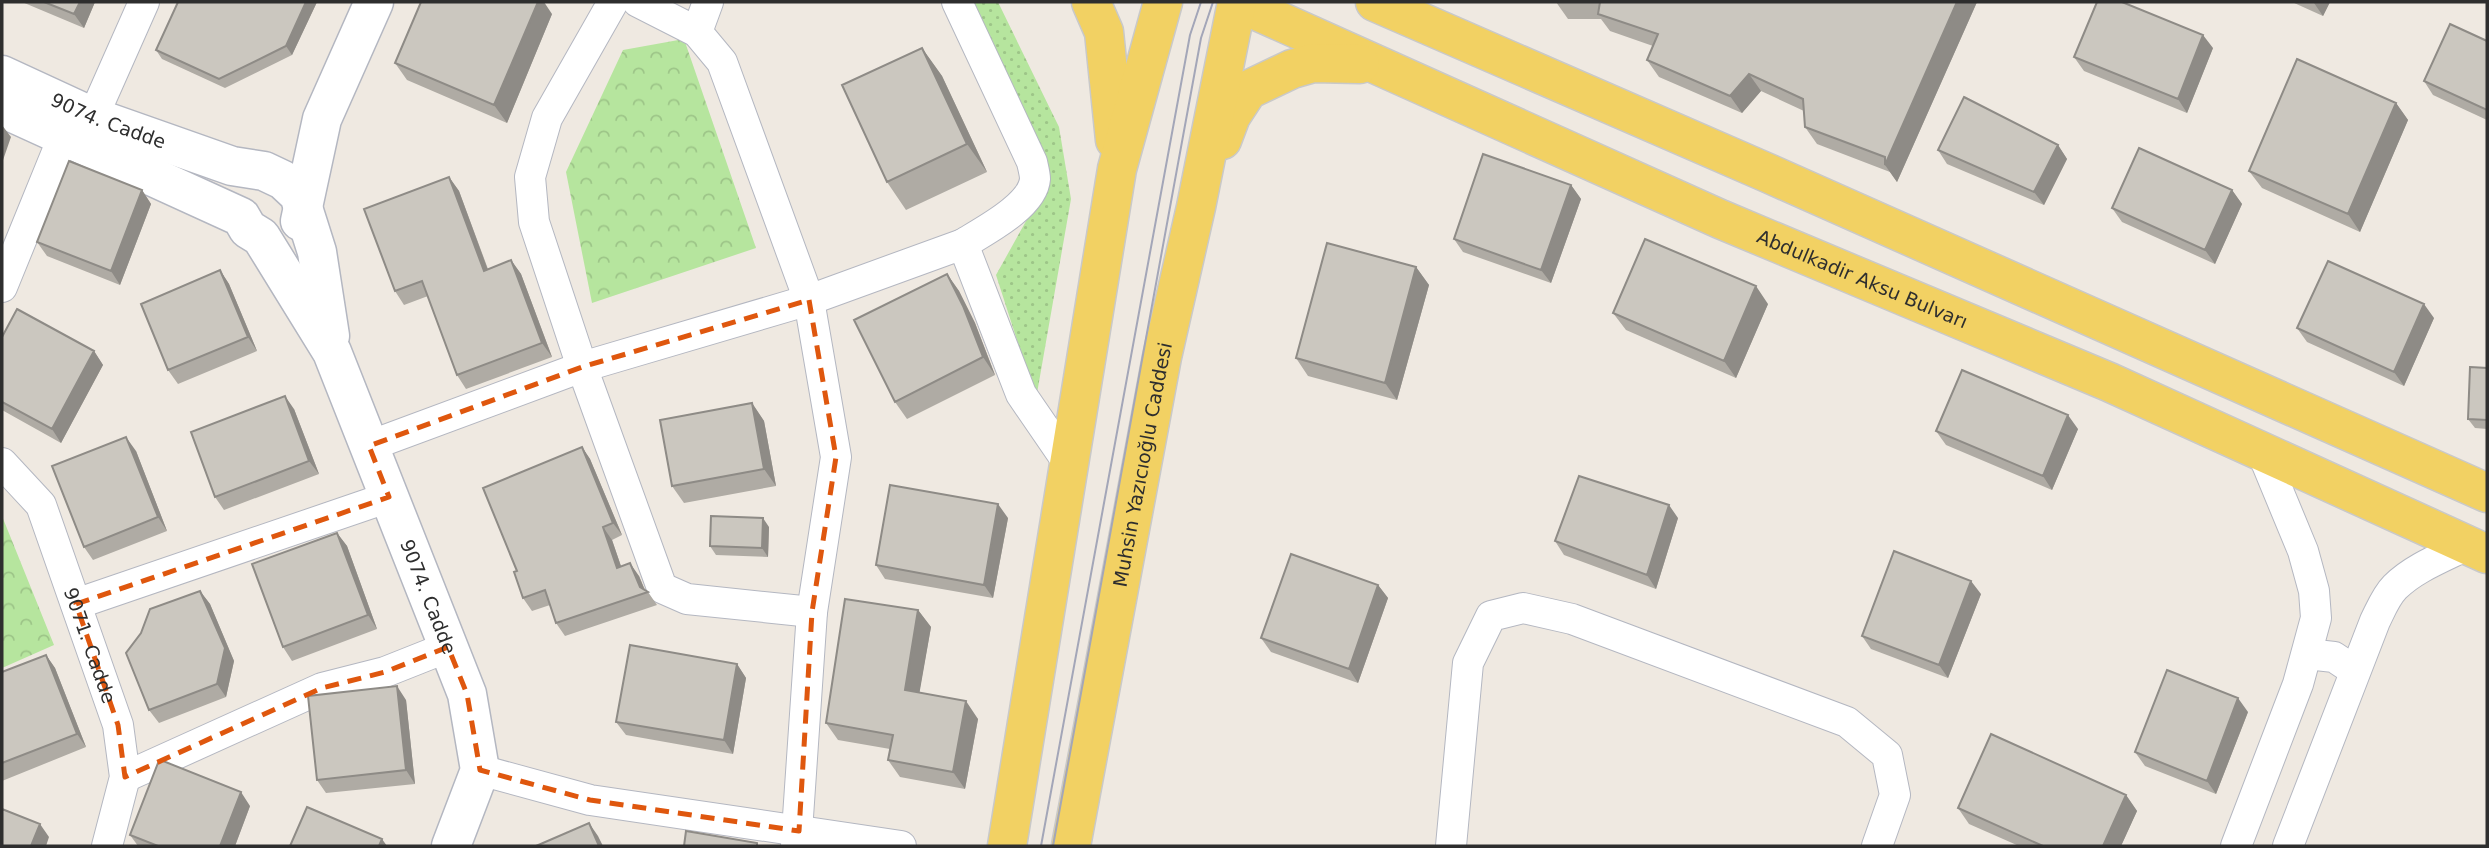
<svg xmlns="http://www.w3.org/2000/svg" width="2489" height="848" viewBox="0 0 2489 848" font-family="'DejaVu Sans',sans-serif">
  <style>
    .grass { fill: url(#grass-dots) }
    .park { fill: url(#park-crowns) }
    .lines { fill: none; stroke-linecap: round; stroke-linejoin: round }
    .minor-casing { stroke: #b4b7c1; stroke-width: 32 }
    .tertiary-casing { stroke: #b4b7c1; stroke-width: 41 }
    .primary-casing { stroke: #c9c9c9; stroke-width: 41 }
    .minor { stroke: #fff; stroke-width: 30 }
    .tertiary { stroke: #fff; stroke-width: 38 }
    .primary { stroke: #f2d163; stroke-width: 38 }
    .tram { stroke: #a3a6b8; stroke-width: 2 }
    .wall { fill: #afaba4 }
    .shaded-wall { fill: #8e8b86 }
    .building { fill: #cbc7bf; stroke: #8e8b86; stroke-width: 2 }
    .marked { fill: none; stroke: #df570e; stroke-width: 5; stroke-dasharray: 14 9; stroke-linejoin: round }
    .labels { text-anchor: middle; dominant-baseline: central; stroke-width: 7; stroke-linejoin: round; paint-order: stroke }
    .street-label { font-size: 19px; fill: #2e2e2e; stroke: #fff }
  </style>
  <defs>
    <pattern id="grass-dots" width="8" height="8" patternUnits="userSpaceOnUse" patternTransform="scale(1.75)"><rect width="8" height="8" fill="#b6e59e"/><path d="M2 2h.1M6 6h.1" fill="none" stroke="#9dc588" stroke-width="1.8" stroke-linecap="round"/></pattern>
    <pattern id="park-crowns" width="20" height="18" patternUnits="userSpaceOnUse" patternTransform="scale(1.75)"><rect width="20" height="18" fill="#b6e59e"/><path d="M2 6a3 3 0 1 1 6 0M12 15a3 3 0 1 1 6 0" fill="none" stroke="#9dc588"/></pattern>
  </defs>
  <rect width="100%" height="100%" fill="#efe9e1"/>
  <path class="grass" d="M963 2H998L1059 127 1071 199 1036 399 996 275 1040 196Z"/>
  <path class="park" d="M684 39 756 248 592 303 566 172 623 50Z
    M2 516 54 645 2 668Z"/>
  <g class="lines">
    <g class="minor-casing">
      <g id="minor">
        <path d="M613 2 547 118 530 177 534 222 582 367 662 588 687 599 812 612"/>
        <path d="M638 2 697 32 722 62 809 300 836 457 812 612 796 846"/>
        <path d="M957 2 1032 162C1033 167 1035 174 1035 179 1033 206 984 231 963 244"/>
        <path d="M697 32 708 2"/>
        <path d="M93 117 144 2"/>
        <path d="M2 287 64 135"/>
        <path d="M369 446 582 367 809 300 963 244 1021 394 1069 464"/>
        <path id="s1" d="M2 463 41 505 118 725 125 777 107 846"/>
        <path d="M76 604 389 497"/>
        <path d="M2307 654 2334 657 2355 671"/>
        <path d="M480 770 590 800 901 846"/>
        <path d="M125 777 322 688 385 672 448 647"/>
        <path d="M1451 846 1468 663 1491 616 1523 608 1572 619 1847 722 1887 755 1895 795 1877 846"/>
        <path d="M2236 846 2298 684 2316 618 2314 591 2303 551 2262 452"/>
        <path d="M2288 846 2375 621C2381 609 2386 596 2395 587 2414 568 2443 557 2467 545"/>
      </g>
    </g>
    <g class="tertiary-casing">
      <g id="tertiary">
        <path id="s2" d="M2 75 93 117 232 166 264 171 283 180 299 195 317 252 330 336"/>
        <path id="s3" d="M2 108 241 217 248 229 261 237 332 352 467 694 480 770 451 846"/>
        <path d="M300 221 322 119 374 2"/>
      </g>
    </g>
    <g class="primary-casing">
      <g id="primary">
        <path d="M1091 2 1104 32 1115 140"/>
        <path id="s4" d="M1237 2 1720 219 2109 382 2487 554"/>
        <path d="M1375 2 1770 174 2487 493"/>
        <path d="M1222 140 1231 116 1248 90 1292 69 1313 63 1360 64"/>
        <path d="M1007 846 1117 169 1163 2"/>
        <path id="s5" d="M1071 846 1162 357 1196 207 1237 2"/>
      </g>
    </g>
    <use href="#minor" class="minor"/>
    <use href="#tertiary" class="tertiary"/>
    <use href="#primary" class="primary"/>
    <path class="tram" d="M1041 846 1190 35 1201 2
      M1053 846 1201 38 1213 2"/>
  </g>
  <path class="wall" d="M22 2H95L84 28Z
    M178 2H317L292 55 225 88 162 59 156 50Z
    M1556 2H1977L1897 182 1890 172 1817 144 1805 127 1804 111 1761 91 1742 113 1659 77 1647 60 1653 46 1610 31 1601 19H1568Z
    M2292 2H2330L2323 16Z
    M552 14 507 123 407 80 395 63Z
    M2487 41V120L2433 95 2424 81Z
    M922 48 942 76 987 172 906 210 887 182Z
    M2213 48 2187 113 2084 71 2074 57Z
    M2396 103 2408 120 2360 232 2262 188 2249 171Z
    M2058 145 2067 159 2044 205 1947 164 1938 150Z
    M449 177 459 191 488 269 511 260 521 274 552 357 466 389 457 375 428 296 404 305 395 291Z
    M1571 185 1581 199 1551 283 1463 252 1454 239Z
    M142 190 151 204 120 285 47 256 37 242Z
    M2232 190 2242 204 2215 264 2122 222 2112 208Z
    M1416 267 1429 285 1397 400 1308 376 1296 358Z
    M220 270 229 284 257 351 178 384 168 370Z
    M947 274 959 291 975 323 995 375 907 419 895 402Z
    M1768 304 1736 378 1626 330 1613 313Z
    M2434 318 2404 386 2307 342 2297 328Z
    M2 337 94 351 103 365 61 443 2 410Z
    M2487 368V429L2475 428 2468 419Z
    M752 403 764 421 776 486 684 503 672 486Z
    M294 409 319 474 224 510 215 497Z
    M2078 429 2052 490 1946 445 1936 431Z
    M582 447 590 459 622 535 612 540 621 566 639 576 645 590 648 592 657 605 565 636 556 623 550 605 532 611 523 598 517 571Z
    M136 451 167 531 93 560 84 547Z
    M1008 518 993 598 885 579 876 565Z
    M1678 518 1656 589 1564 555 1555 541Z
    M769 527 768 557 716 555 710 546Z
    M337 533 347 546 377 629 292 661 283 647Z
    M1378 585 1388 598 1358 683 1271 652 1261 638Z
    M200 591 210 604 234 661 226 697 159 723 149 710 141 633Z
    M1981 594 1948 678 1871 649 1862 636Z
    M918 610 931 627 919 693 978 719 965 789 900 777 888 760 890 749 838 740 826 723Z
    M46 655 55 668 86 747 2 781V672Z
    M737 664 746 678 733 754 626 735 616 722Z
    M406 700 415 784 326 793 317 780Z
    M2248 712 2216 794 2145 766 2135 752Z
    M2126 795 2137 811 2121 846H2019L1969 824 1958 808Z
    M250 806 235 846H138L130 835Z"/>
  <path class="shaded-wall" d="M80 2H95L84 28 74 14Z
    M306 2H317L292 55 286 46Z
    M538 2H544L552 14 507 123 494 105Z
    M1957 2H1977L1897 182 1885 165Z
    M2314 2H2330L2323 16 2314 3Z
    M2203 35 2213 48 2187 113 2178 99Z
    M922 48 942 76 987 172 967 144Z
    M1749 74 1761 91 1742 113 1730 96Z
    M2396 103 2408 120 2360 232 2348 214Z
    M2 125 11 137 2 163Z
    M2058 145 2067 159 2044 205 2034 192Z
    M449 177 459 191 493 284 484 271Z
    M1571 185 1581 199 1551 283 1541 270Z
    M142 190 151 204 120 285 111 271Z
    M2232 190 2242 204 2215 264 2205 250Z
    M511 260 521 274 552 357 542 343Z
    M1416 267 1429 285 1397 400 1385 383Z
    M220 270 229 284 257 351 248 337Z
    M947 274 959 291 975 323 995 375 983 357Z
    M1756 286 1768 304 1736 378 1724 361Z
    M2424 304 2434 318 2404 386 2394 372Z
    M94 351 103 365 61 443 52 429Z
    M285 396 294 409 319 474 309 461Z
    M752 403 764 421 776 486 764 469Z
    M2068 415 2078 429 2052 490 2043 476Z
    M126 437 136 451 167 531 158 517Z
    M582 447 590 459 622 535 613 523Z
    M998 504 1008 518 993 598 984 585Z
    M1669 505 1678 518 1656 589 1647 575Z
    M763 518 769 527 768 557 762 548Z
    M603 527 612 540 626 581 617 568Z
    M337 533 347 546 377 629 368 615Z
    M630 563 639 576 646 593 640 587Z
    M1971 581 1981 594 1948 678 1939 665Z
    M1378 585 1388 598 1358 683 1349 669Z
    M200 591 210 604 234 661 226 697 217 684Z
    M918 610 931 627 917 707 905 690Z
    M46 655 55 668 86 747 77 734Z
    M737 664 746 678 733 754 724 740Z
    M397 686 406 700 415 784 406 770Z
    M2238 698 2248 712 2216 794 2207 781Z
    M966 701 978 719 965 789 953 772Z
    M241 792 250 806 235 846H220Z
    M2126 795 2137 811 2121 846H2103Z
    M589 823 598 836 603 846H599Z
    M40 824 49 837 46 846H31Z
    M382 839 387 846H379Z"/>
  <path class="building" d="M44 2H80L74 14Z
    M178 2H306L286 46 219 79 156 50Z
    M421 2H538L494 105 395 63Z
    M1556 2H1957L1885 165V157L1805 127 1803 99 1749 74 1730 96 1647 60 1658 34 1598 14 1600 2Z
    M2097 2H2122L2203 35 2178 99 2074 57Z
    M2450 24 2487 41V110L2424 81Z
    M922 48 967 144 887 182 842 85Z
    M2297 59 2396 103 2348 214 2249 171Z
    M1964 97 2058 145 2034 192 1938 150Z
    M2139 148 2232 190 2205 250 2112 208Z
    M1483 154 1571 185 1541 270 1454 239Z
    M69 161 142 190 111 271 37 242Z
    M449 177 484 271 511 260 542 343 457 375 422 281 395 291 364 209Z
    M1645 239 1756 286 1724 361 1613 313Z
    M1327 243 1416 267 1385 383 1296 358Z
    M2328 261 2424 304 2394 372 2297 328Z
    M220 270 248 337 168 370 141 304Z
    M947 274 963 306 983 357 895 402 854 320Z
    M17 309 94 351 52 429 2 402V337Z
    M2470 367 2487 368V420L2468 419Z
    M1962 370 2068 415 2043 476 1936 431Z
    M285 396 309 461 215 497 191 432Z
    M752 403 764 469 672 486 660 420Z
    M126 437 158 517 84 547 52 466Z
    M582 447 613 523 603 527 617 568 630 563 640 587 648 592 556 623 545 590 523 598 514 572 517 571 483 488Z
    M1579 476 1669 505 1647 575 1555 541Z
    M890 485 998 504 984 585 876 565Z
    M711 516 763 518 762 548 710 546Z
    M337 533 368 615 283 647 252 564Z
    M1894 551 1971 581 1939 665 1862 636Z
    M1291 554 1378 585 1349 669 1261 638Z
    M200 591 225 648 217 684 149 710 126 653 141 633 150 609Z
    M845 599 918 610 905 690 966 701 953 772 888 760 893 735 826 723Z
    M630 645 737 664 724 740 616 722Z
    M46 655 77 734 2 763V672Z
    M2167 670 2238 698 2207 781 2135 752Z
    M397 686 406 770 317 780 308 696Z
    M1991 734 2126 795 2103 846H2043L1958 808Z
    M163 761 241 792 220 846H158L130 835 158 763Z
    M307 807 382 839 379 846H290Z
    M2 809 40 824 31 846H2Z
    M589 823 599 846H536Z
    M686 831 757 843V846H684Z"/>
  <path class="marked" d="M809 300 836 457 812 612 799 831 590 800 480 770 467 694 448 647 385 672 322 688 125 777 118 725 76 604 389 497 369 446 582 367Z"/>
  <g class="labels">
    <g class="street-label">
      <text stroke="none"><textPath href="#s2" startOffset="116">9074. Cadde</textPath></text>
      <text stroke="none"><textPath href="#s4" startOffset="684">Abdulkadir Aksu Bulvarı</textPath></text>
      <text stroke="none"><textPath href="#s5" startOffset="388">Muhsin Yazıcıoğlu Caddesi</textPath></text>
      <text stroke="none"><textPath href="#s3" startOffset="690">9074. Cadde</textPath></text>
      <text stroke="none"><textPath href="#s1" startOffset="206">9071. Cadde</textPath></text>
    </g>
  </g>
  <rect width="2489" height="848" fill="none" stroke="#2e2e2e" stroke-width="7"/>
</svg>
